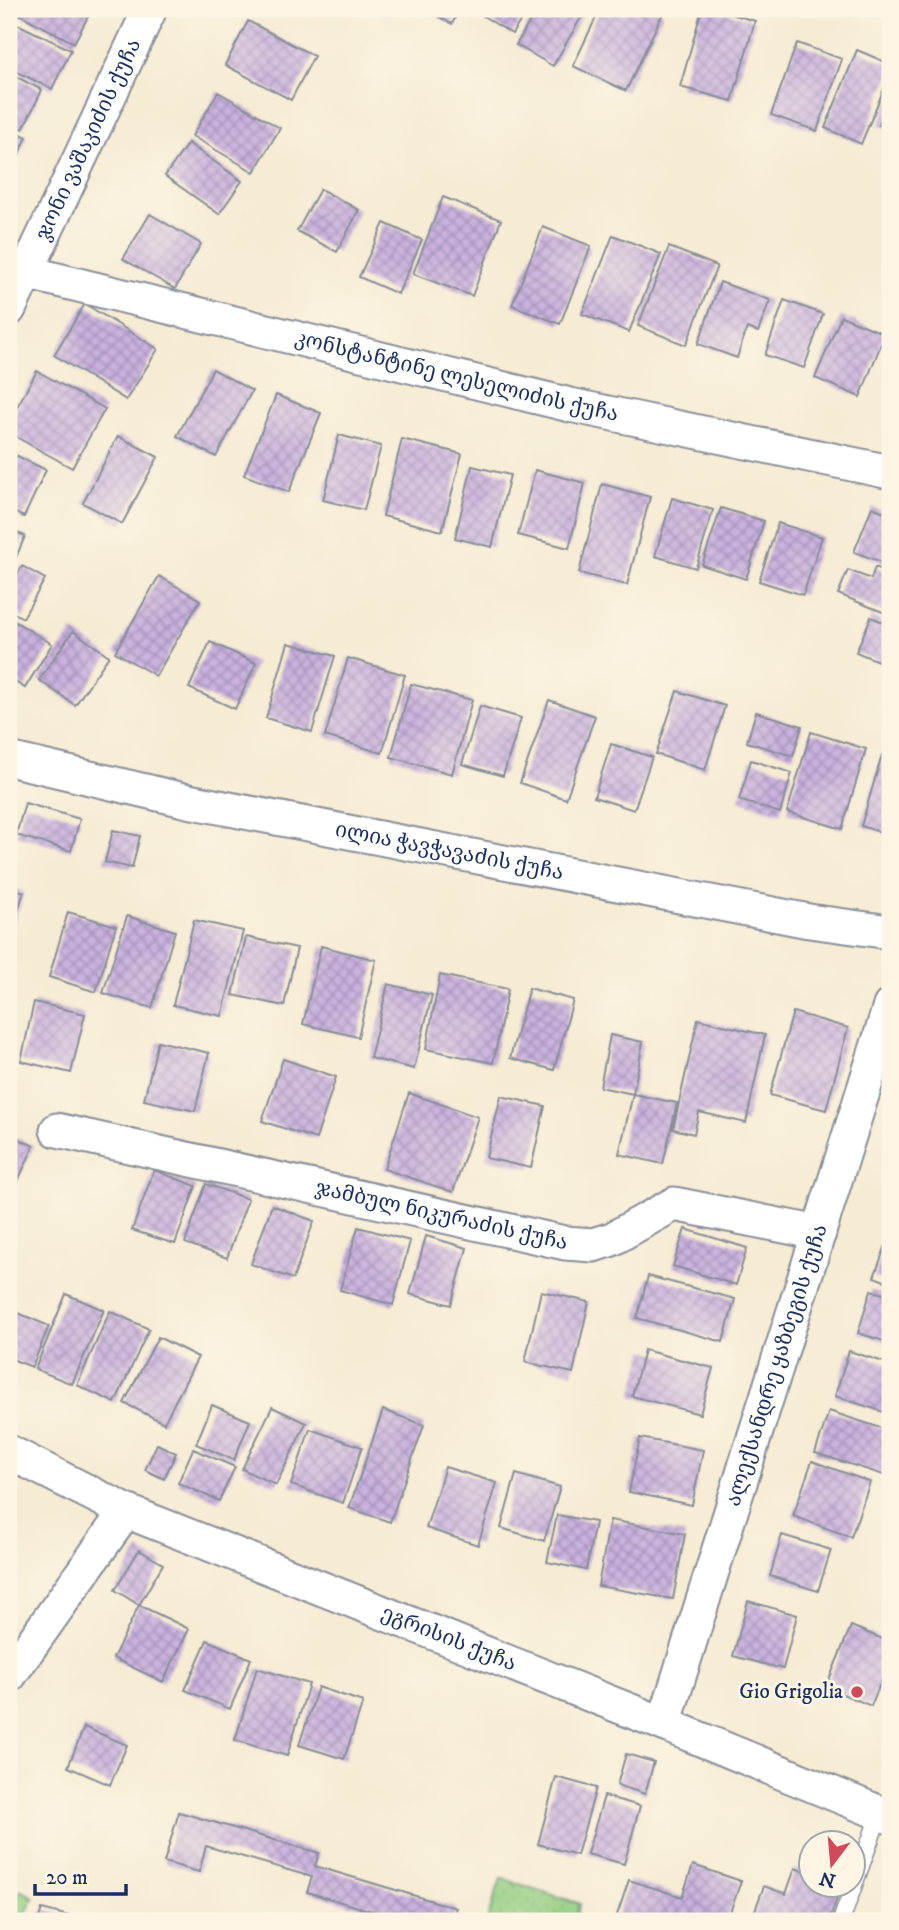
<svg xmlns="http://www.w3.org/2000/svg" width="899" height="1930" viewBox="0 0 899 1930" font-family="'IM FELL DW Pica','Noto Serif Georgian',serif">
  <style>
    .grass { fill: url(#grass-dots); stroke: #587f70; stroke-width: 2 }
    .pitch { fill: #94cf83; stroke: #587f70; stroke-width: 2 }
    .building { fill: url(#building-cross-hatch) }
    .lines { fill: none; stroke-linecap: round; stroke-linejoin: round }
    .service-casing { stroke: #888d98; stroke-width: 19 }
    .minor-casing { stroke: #888d98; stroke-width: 37 }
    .service { stroke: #fff; stroke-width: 16 }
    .minor { stroke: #fff; stroke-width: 33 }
    .poi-dot { fill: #d1495b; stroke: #fcf5e5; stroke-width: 2.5 }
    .labels { text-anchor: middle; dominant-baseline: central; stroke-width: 6; stroke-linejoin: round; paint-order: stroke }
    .street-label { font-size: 21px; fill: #1b2f5e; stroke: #fcf5e5 }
    .poi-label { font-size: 21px; fill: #1b2f5e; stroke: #fcf5e5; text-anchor: end }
  </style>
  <defs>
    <pattern id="grass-dots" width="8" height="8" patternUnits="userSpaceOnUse" patternTransform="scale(1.75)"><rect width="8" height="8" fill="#94cf83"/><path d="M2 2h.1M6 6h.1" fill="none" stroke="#7fb274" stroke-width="1.8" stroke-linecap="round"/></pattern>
    <pattern id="building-cross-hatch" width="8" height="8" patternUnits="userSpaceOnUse" patternTransform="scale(1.75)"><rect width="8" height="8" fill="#cab2de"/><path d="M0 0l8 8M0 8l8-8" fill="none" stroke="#a391b7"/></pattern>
  </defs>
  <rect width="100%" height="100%" fill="#fcf5e5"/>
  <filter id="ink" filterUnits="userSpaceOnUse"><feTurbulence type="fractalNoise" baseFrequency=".0143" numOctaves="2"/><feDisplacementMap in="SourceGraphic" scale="14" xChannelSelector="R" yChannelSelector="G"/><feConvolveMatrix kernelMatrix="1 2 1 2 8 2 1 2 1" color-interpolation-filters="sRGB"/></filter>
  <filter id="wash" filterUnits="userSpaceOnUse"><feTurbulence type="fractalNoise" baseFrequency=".00686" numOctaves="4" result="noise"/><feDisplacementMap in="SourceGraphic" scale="28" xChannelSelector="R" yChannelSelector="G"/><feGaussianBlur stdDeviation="1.57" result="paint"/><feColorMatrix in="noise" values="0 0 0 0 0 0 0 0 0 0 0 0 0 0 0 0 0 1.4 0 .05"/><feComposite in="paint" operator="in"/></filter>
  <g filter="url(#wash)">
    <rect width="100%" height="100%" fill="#f6ebd3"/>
    <path class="grass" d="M501 1878 580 1904 574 1921H487Z"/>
    <path class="pitch" d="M9 1885 34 1897 22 1921H9Z"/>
    <g id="blocks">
      <path class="building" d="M9 9H92L74 43Z
        M424 9H460L452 24Z
        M472 9H528L512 34Z
        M537 9H586L553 66 516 45Z
        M600 9H655L663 13 626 91 573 66Z
        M702 9H714L755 21 732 101 680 87Z
        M9 20 71 50 52 89 9 68Z
        M248 21 314 56 291 100 225 65Z
        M797 43 842 59 817 131 771 115Z
        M857 50 890 64V74L861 144 825 128Z
        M9 73 42 90 23 129 9 122Z
        M218 92 280 128 254 172 192 136Z
        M890 98V130L879 125Z
        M9 128 27 137 9 176Z
        M188 143 242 181 219 214 165 176Z
        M320 189 359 210 337 252 297 231Z
        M443 197 501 220 472 296 413 274Z
        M150 214 201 244 175 289 123 259Z
        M384 223 422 240 398 294 359 277Z
        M543 227 591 246 560 324 512 305Z
        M613 235 661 254 629 332 582 314Z
        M669 247 717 266 686 345 638 326Z
        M720 282 770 300 758 332 747 328 737 358 698 344Z
        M784 300 823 314 804 368 765 355Z
        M85 304 158 349 126 400 54 355Z
        M841 316 885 334 860 397 815 378Z
        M213 369 252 391 216 457 177 436Z
        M37 371 105 409 72 468 9 433V421Z
        M276 395 321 413 289 492 244 475Z
        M339 435 381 446 364 510 323 500Z
        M118 436 158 457 122 524 83 503Z
        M402 439 462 454 442 531 383 516Z
        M9 452 46 470 24 517 9 510Z
        M472 466 510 475 492 547 455 538Z
        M535 470 585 483 569 548 518 535Z
        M602 484 650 497 627 585 579 573Z
        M672 498 713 510 696 568 655 556Z
        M872 507 890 514V565L854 552Z
        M721 508 764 521 746 579 702 565Z
        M778 523 822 537 803 595 759 581Z
        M9 529 25 536 9 574Z
        M22 566 45 579 23 618 9 610V591Z
        M875 567 890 573V615L838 594 848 570 871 579Z
        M159 576 200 600 156 676 115 652Z
        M871 617 890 625V666L856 652Z
        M16 622 52 644 25 688 9 678V634Z
        M73 631 109 656 75 705 39 680Z
        M210 642 256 663 235 709 189 688Z
        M288 643 335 656 312 732 266 718Z
        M348 658 405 675 382 753 325 736Z
        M411 684 472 700 452 774 391 757Z
        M677 691 725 706 705 770 656 754Z
        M549 700 595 716 566 799 520 783Z
        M480 706 521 718 503 776 462 764Z
        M756 712 802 726 793 756 747 742Z
        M811 732 866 749 842 829 787 812Z
        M611 744 652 757 634 810 594 797Z
        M882 755 890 757V835L861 826Z
        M751 760 792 773 780 813 739 800Z
        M25 803 80 819 71 851 16 835Z
        M113 830 140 836 132 868 105 862Z
        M9 887 24 892 9 938Z
        M68 912 116 926 96 992 49 977Z
        M127 916 175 931 152 1008 103 993Z
        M194 920 243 931 222 1016 173 1005Z
        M246 937 297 948 284 1006 233 995Z
        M321 946 376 960 358 1037 303 1024Z
        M440 975 508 989 493 1063 426 1049Z
        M388 984 432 995 414 1069 370 1058Z
        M529 988 573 1000 554 1070 510 1058Z
        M34 1002 85 1014 71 1073 21 1061Z
        M793 1012 848 1028 826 1110 770 1095Z
        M698 1019 765 1035 746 1123 699 1112 694 1134 673 1129Z
        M610 1035 643 1042 633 1094 600 1087Z
        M158 1041 209 1053 195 1111 144 1100Z
        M283 1059 336 1077 316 1139 262 1121Z
        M409 1093 478 1117 453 1192 384 1169Z
        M633 1094 677 1103 663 1164 619 1154Z
        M501 1096 545 1106 531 1168 486 1158Z
        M9 1134 34 1146 9 1200Z
        M154 1170 196 1186 175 1244 132 1230Z
        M206 1184 248 1199 227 1258 185 1243Z
        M272 1205 314 1221 293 1279 251 1264Z
        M358 1227 410 1241 393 1305 340 1290Z
        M685 1229 747 1248 736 1285 673 1266Z
        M426 1236 467 1248 451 1305 410 1294Z
        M888 1240 890 1241V1283L874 1277Z
        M648 1276 735 1299 723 1342 637 1318Z
        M871 1290 890 1296V1343L858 1333Z
        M541 1291 589 1302 573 1373 525 1362Z
        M66 1294 104 1310 72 1384 35 1369Z
        M9 1309 49 1326 32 1367 9 1358Z
        M110 1311 149 1329 115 1403 77 1385Z
        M158 1337 198 1357 164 1423 124 1403Z
        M644 1350 713 1368 700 1414 632 1396Z
        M849 1351 890 1364V1414L835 1396Z
        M212 1405 250 1421 234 1460 196 1444Z
        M272 1407 306 1423 276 1485 242 1469Z
        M383 1410 424 1425 390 1522 349 1508Z
        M829 1411 890 1431V1477L815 1453Z
        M310 1429 362 1447 343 1503 291 1485Z
        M640 1438 703 1450 692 1505 629 1492Z
        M157 1444 176 1453 164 1479 145 1470Z
        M193 1449 235 1467 219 1501 178 1483Z
        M812 1461 870 1482 851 1537 793 1516Z
        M445 1467 497 1483 478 1545 426 1528Z
        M516 1474 560 1487 544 1541 501 1528Z
        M557 1515 595 1522 586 1570 547 1562Z
        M610 1520 685 1534 673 1599 598 1586Z
        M782 1535 831 1550 818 1591 770 1576Z
        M139 1550 163 1564 139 1605 115 1590Z
        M748 1601 797 1615 783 1669 733 1656Z
        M139 1605 189 1629 163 1682 113 1658Z
        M851 1626 890 1642V1660L871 1706 826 1687Z
        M207 1640 251 1659 230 1709 185 1690Z
        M257 1668 309 1684 287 1756 235 1740Z
        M318 1687 363 1702 344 1759 299 1745Z
        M84 1727 127 1745 110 1785 68 1767Z
        M626 1754 654 1762 645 1794 617 1785Z
        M556 1777 596 1788 577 1855 538 1844Z
        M604 1796 640 1806 624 1864 587 1854Z
        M179 1812 319 1853 315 1866 456 1908 452 1921H405L307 1892 312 1877 206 1846 199 1872 164 1862Z
        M693 1865 741 1881 727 1921H615L629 1880 682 1897Z
        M795 1868 811 1874V1884L842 1885 829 1921H751L764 1886 786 1894Z
        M42 1909 84 1920V1921H38Z"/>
    </g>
  </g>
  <g filter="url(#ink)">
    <use href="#blocks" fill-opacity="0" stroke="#888d98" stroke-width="2"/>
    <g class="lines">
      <g class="service-casing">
        <path id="service" d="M841 1921 880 1813"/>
      </g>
      <g class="minor-casing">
        <g id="minor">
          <path id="s1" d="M25 272 570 405 890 472"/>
          <path id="s2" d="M9 309 150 9"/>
          <path id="s3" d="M9 759 188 801 809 921 890 932"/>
          <path id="s4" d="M57 1130 565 1243 593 1245 612 1239 674 1204 819 1233"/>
          <path id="s5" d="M9 1452 126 1511 664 1724 890 1817"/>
          <path d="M9 1676 126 1511"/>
          <path id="s6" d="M664 1724 890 1006"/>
        </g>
      </g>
      <use href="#service" class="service"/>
      <use href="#minor" class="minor"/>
    </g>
  </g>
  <circle class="poi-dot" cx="857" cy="1692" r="7"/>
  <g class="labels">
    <g class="street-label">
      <text stroke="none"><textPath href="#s2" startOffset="187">ჯონი ვაშაკიძის ქუჩა</textPath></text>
      <text stroke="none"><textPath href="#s1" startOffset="444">კონსტანტინე ლესელიძის ქუჩა</textPath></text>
      <text stroke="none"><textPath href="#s3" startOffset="450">ილია ჭავჭავაძის ქუჩა</textPath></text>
      <text stroke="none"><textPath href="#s4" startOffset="394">ჯამბულ ნიკურაძის ქუჩა</textPath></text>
      <text stroke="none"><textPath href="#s6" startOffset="376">ალექსანდრე ყაზბეგის ქუჩა</textPath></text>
      <text stroke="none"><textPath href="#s5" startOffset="478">ეგრისის ქუჩა</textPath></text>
    </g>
    <g class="poi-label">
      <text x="843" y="1692">Gio Grigolia</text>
    </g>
  </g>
  <rect width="899" height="1930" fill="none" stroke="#fcf5e5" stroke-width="35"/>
  <g transform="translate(832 1864) rotate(196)"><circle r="33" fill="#fcf5e5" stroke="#a2a6af" stroke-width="2"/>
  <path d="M0-5L12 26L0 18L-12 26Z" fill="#d1495b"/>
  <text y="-10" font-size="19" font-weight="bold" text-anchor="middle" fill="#1b2f5e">N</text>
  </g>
  <path d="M35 1884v10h91v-10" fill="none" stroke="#1b2f5e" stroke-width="3.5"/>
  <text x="46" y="1884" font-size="21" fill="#1b2f5e" stroke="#fcf5e5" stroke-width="5" paint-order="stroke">20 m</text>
</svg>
